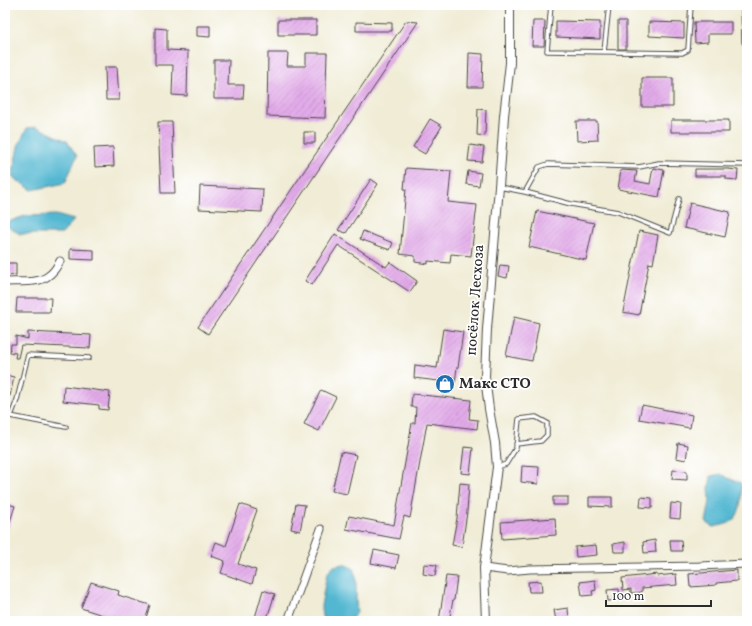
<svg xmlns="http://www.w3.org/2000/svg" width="752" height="626" viewBox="0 0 752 626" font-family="Vollkorn,serif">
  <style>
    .water { fill: #52b7d1; stroke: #3e717e }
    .building { fill: url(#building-hatch) }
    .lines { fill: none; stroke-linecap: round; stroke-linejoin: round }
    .service-casing { stroke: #494844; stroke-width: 5.5 }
    .minor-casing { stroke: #494844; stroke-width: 9 }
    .tertiary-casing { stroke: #494844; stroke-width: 10 }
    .service { stroke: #fff; stroke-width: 3.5 }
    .minor { stroke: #fff; stroke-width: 7 }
    .tertiary { stroke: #fff; stroke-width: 8 }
    .labels { text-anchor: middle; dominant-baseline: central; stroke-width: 3.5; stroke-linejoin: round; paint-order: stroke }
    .street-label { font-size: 15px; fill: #2b2b2b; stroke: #fff }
    .poi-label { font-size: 15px; font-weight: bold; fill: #2b2b2b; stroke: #fff; text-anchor: start }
  </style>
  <defs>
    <pattern id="building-hatch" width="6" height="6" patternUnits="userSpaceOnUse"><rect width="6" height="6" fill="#e2aae9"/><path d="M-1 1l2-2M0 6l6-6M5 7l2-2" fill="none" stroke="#c292c8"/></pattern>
  </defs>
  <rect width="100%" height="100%" fill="#fff"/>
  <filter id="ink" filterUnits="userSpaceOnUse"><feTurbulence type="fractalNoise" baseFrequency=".025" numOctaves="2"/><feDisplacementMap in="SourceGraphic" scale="8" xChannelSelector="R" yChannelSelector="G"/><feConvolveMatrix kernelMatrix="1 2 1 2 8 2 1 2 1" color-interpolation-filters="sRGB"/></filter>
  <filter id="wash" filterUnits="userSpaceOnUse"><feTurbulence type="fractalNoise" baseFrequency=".012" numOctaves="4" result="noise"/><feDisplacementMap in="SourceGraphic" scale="16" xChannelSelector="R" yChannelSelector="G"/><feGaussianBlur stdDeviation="0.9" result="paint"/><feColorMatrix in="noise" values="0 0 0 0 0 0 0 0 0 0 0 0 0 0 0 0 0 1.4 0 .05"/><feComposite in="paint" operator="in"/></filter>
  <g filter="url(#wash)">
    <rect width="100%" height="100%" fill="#f0ecd5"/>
    <path class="water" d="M37 127 67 141 77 156 65 183 32 190 12 177 18 146 27 128Z
      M56 215 74 220 62 234H20L5 225V223L25 216Z
      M721 474 728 478 741 483C742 495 742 517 729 523 724 525 718 526 713 527L706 522 710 501 709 488 711 476Z
      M343 564 353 568 356 577V598L357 613 349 621H329L322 617 321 606 327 573 334 566Z"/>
    <g id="blocks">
      <path class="building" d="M278 20H316V35H278Z
        M406 21 418 22 208 334 198 327Z
        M533 21H545L544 46H532Z
        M556 21 600 22V39L556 37Z
        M618 21H626V49H618Z
        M356 22 392 23V31H356Z
        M649 22 684 23V38L649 36Z
        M694 22H731V34H708V42L695 43Z
        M197 26H210V37L197 36Z
        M155 28 167 29V50L188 51 187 96 172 95 173 65H155Z
        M268 53H288L287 66H306V53H327L325 118 267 116Z
        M469 53 483 54 482 87H468Z
        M214 60H229L228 85H244L243 99H214Z
        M105 67H117L119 100H106Z
        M642 78H673V107H642Z
        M478 109 486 110 485 136 477 135Z
        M430 119 442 126 425 154 413 147Z
        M671 120H729V132H671Z
        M576 121H597L598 140 577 141Z
        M158 122H172L175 193H161Z
        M304 132H315V143H304Z
        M470 145 484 147 482 162 468 161Z
        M113 147 114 166 95 167 94 148Z
        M406 168 451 171 448 202 477 205 471 256 451 254 450 263 428 261V264L415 262V256L400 254 406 189H404Z
        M653 168 664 170 659 197 618 189 621 170 637 171 635 181 650 184Z
        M695 169H728L738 170 737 180 726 179V176H695Z
        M468 171 481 173 479 186 466 184Z
        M371 179 378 184 346 233 338 230Z
        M200 186 263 189 262 212 199 209Z
        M690 203 730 212 725 237 684 228Z
        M537 211 594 223 586 260 529 247Z
        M363 231 393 243 390 250 360 239Z
        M639 231 658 235 653 264 649 263 639 315 623 312Z
        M335 234 386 267 390 262 417 281 410 292 338 245 312 285 305 281Z
        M70 249 94 250V260L70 259Z
        M5 263H16V275L5 276Z
        M500 265 509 266 507 278 498 276Z
        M17 298H51L50 312H16Z
        M514 317 539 323 532 361 506 356Z
        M443 329 463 332 458 368 457 367 455 383 414 378 415 365 437 368Z
        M28 332 91 335 90 348 21 345 18 358H15L16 353 10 352 11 344H16V336L28 339Z
        M5 375 14 377 10 396 5 395Z
        M64 386 110 392 108 410 99 409V405L63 401Z
        M321 390 336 397 319 431 304 424Z
        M412 394 471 400 469 419 478 420 477 429 427 423 410 518 404 516 399 539 346 529 349 516 394 525 412 423H415L416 407H411Z
        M642 405 692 415 690 428 639 419Z
        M678 443 688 445 686 460 676 458Z
        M464 447 473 448 470 474 461 473Z
        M341 452 356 455 347 494 332 491Z
        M522 466 539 467 538 484 521 482Z
        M673 470 687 471V480L672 479Z
        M460 483 469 484 467 512 462 547 452 545 457 518Z
        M553 497H568V505H553Z
        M589 497H612V507L589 506Z
        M641 497 652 498V508L640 507Z
        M5 503 15 506 6 534H5Z
        M671 503 681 504 680 519 670 518Z
        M240 504 257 510 238 564 256 570 252 584 221 573 225 561 211 556 216 542 226 546Z
        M296 504 305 505 300 531 291 529Z
        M555 518 556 535 502 539 501 522Z
        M655 540 656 552 644 553 643 542Z
        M670 540H681L682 551H671Z
        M625 542V552H614L613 544Z
        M596 545 597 555 576 557 575 547Z
        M374 550 399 555 396 568 371 563Z
        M424 564 437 565 435 576 423 574Z
        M737 570V581L716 583V585L704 586 690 587 689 574Z
        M657 574V576L676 574 677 585 642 588V592L631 593V589L623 590 622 578Z
        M446 576 457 577 454 600H453L449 621H439Z
        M595 580 596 590 592 591 593 595 582 596 580 582Z
        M541 581 542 592H529L528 582Z
        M91 582 119 591 118 595 150 605 145 621H121L81 608Z
        M619 589 620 600 608 601 607 590Z
        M263 590 275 594 266 621H254Z
        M568 608 569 621H556L554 610Z"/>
    </g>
  </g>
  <g filter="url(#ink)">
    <use href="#blocks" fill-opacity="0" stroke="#494844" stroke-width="1"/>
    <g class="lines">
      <g class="service-casing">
        <path id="service" d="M551 5 547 51 682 53 688 50 691 5
          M743 5 744 42 747 47
          M604 52 609 5
          M499 187 525 192 539 167 548 164 639 167 659 163 747 165
          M525 192 571 204 618 212 670 233 679 199
          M5 415 66 427
          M11 416 17 400 28 355 89 358
          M498 467 506 464 516 448 519 419 536 417 547 423V435L541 441 516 444"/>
      </g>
      <g class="minor-casing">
        <path id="minor" d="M5 282C18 281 38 284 48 276 54 272 57 267 60 261
          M484 568 508 571 530 569 699 566 747 564
          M288 621 321 529"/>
      </g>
      <g class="tertiary-casing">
        <path id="tertiary" d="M486 621 484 568 497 467 495 443 489 409 485 377 487 329 499 187 504 116 510 63V5"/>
      </g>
      <use href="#service" class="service"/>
      <use href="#minor" class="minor"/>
      <use href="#tertiary" class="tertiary"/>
    </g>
  </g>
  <defs>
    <g id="shop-disc" transform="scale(1)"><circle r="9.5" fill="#1f6fb2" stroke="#fff"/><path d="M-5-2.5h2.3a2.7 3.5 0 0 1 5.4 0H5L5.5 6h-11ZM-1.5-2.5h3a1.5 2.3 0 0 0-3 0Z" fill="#fff"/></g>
  </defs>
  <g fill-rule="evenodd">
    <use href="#shop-disc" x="445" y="384"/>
  </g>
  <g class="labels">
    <g class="street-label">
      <text transform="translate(476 300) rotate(-86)">посёлок Лесхоза</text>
    </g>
    <g class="poi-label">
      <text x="459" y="384">Макс СТО</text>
    </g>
  </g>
  <rect width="752" height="626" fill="none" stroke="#fff" stroke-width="20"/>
  <path d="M606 600v6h105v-6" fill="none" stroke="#2b2b2b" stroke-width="2"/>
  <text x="612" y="600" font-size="12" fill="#2b2b2b" stroke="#ffffff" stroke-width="3" paint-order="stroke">100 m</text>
</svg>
